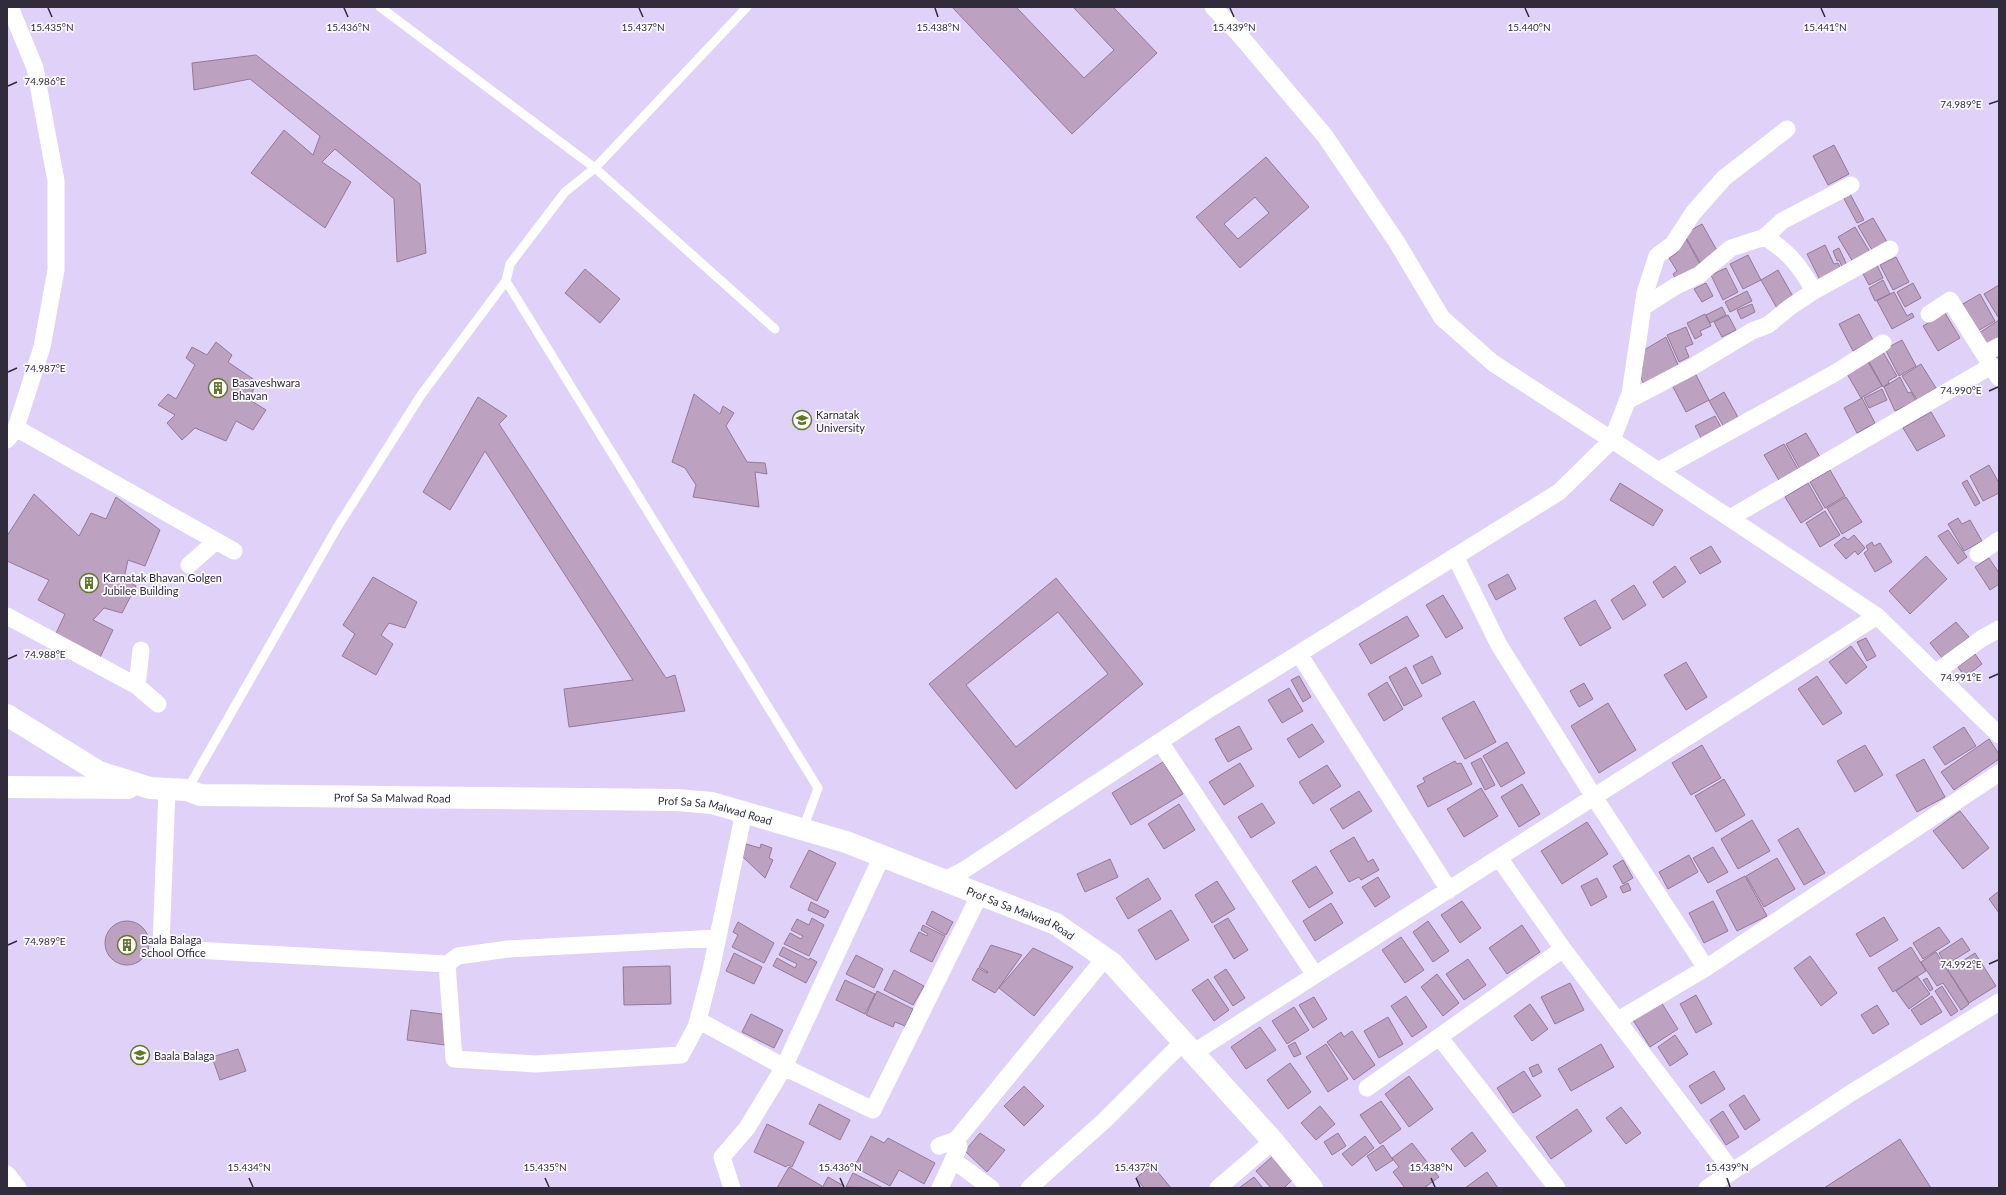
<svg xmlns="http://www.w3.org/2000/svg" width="2006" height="1195" viewBox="0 0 2006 1195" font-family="Lato,sans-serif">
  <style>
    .building { fill: #bda1c1; stroke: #947998; fill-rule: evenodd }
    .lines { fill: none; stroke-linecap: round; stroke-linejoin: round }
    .service { stroke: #fff; stroke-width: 9 }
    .minor { stroke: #fff; stroke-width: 17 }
    .tertiary { stroke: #fff; stroke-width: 22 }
    .ticks { fill: none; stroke: #312c3b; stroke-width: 1.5 }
    .labels { text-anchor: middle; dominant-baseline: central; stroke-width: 3.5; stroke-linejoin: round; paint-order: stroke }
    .poi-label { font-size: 11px; fill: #312c3b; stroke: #fbfafe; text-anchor: start }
    .street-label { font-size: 11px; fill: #312c3b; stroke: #fbfafe }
    .ticks-label { font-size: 10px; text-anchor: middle; fill: #312c3b; stroke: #fbfafe; stroke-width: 3.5; stroke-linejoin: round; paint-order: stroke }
  </style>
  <rect width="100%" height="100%" fill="#e0d1f9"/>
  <path class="building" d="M952 7H1016L1084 78 1114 50 1073 7H1113L1157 53 1072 134Z
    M256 55 420 184 426 253 397 262 394 199 335 149 322 162 351 182 325 228 251 173 284 130 313 155 320 136 250 79 194 90 192 63Z
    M1834 145 1849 174 1828 185 1813 156Z
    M1266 157 1309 207 1240 268 1196 217ZM1255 197 1269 213 1238 239 1224 224Z
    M1849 192 1864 220 1857 223 1842 195Z
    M1873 218 1887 242 1872 250 1858 226Z
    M1702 224 1719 254 1701 264 1684 234Z
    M1855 227 1870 252 1853 262 1838 237Z
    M1684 235 1701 266 1676 280 1673 274 1677 271 1669 258 1677 253V244Z
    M1825 245 1834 264 1838 263 1841 269 1820 280 1807 254Z
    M1839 248 1847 265 1842 267 1839 260 1837 261 1833 251Z
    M1748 255 1761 280 1743 289 1730 264Z
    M1896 257 1909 282 1893 290 1880 265Z
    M1877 265 1883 278 1869 285 1862 272Z
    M1726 268 1738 292 1723 300 1711 275Z
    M585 269 620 299 600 323 565 293Z
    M1778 270 1795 300 1778 310 1761 280Z
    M1883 280 1890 294 1875 301 1869 288Z
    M1706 283 1713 296 1702 302 1694 289Z
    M1913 283 1921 298 1905 307 1897 292Z
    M1999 285V316L1998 317 1984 294Z
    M1747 291 1752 301 1730 312 1725 302Z
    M1894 292 1907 316 1912 313 1914 317 1892 329 1877 301Z
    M1980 294 1995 321 1976 332 1961 305Z
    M1752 304 1755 312 1741 319 1737 310Z
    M1722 307 1726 315 1710 323 1706 315Z
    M1945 313 1960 338 1938 351 1923 326Z
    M1705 314 1711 326 1700 331 1702 335 1695 339 1687 323Z
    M1859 314 1873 340 1853 351 1839 324Z
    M1728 315 1736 330 1722 337 1714 322Z
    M1999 320V356L1994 359 1979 333Z
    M1686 327 1693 344 1685 347 1689 357 1679 362 1667 335Z
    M1666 337 1679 367 1644 384 1637 371 1643 368 1639 360V353Z
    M1902 340 1916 366 1899 376 1885 349Z
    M216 342 232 355 228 362 256 381 250 400 266 410 253 430 236 421 226 441 195 428 182 440 167 423 175 415 158 405 168 394 176 399 195 365 186 358 192 347 207 355Z
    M1883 352 1897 376 1888 381 1889 383 1883 387 1868 360Z
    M1867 360 1882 386 1861 398 1846 372Z
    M1921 364 1936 388 1917 400 1902 376Z
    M1695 373 1709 400 1686 412 1672 385Z
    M1900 377 1908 393 1911 392 1916 401 1895 411 1884 387Z
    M1882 389 1887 400 1869 408 1864 398Z
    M1724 392 1739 419 1724 427 1709 401Z
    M694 394 720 414 723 406 734 413 726 426 747 462 765 463 767 474 755 472 759 507 693 497 696 485 685 468 672 462Z
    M478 397 507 416 499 424 666 678 675 675 685 711 569 727 564 689 633 680 485 451 450 510 423 492Z
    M1862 398 1875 423 1857 433 1844 408Z
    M1931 412 1945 436 1917 451 1903 428Z
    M1715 416 1722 429 1702 440 1695 426Z
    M1806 433 1820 457 1800 469 1786 444Z
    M1784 444 1799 471 1780 482 1764 455Z
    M1989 465 1999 483V493L1983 501 1970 476Z
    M1830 470 1845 496 1825 508 1810 482Z
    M1967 480 1980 503 1975 506 1962 483Z
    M1620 483 1663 510 1653 526 1610 500Z
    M1808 483 1823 509 1801 523 1785 497Z
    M34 494 79 536 91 513 106 519 116 497 160 530 145 566 128 560 124 578 136 586 122 613 104 608 93 620 113 630 95 668 51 644 65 614 38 600 49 580 7 561V536Z
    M1846 497 1862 522 1842 534 1827 508Z
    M1825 511 1840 535 1820 547 1806 523Z
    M1958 518 1962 524 1970 520 1982 541 1964 551 1948 524Z
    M1948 530 1967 557 1958 564 1938 536Z
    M1854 535 1865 548 1858 555 1855 551 1846 559 1834 545 1844 537 1848 540Z
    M1872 542 1874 546 1880 543 1892 562 1875 572 1864 553 1868 550 1866 546Z
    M1711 546 1721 562 1700 574 1690 558Z
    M1926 556 1947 579 1910 614 1889 591Z
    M1989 558 1999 573V584L1990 590 1975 567Z
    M1675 566 1686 582 1663 598 1653 582Z
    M1508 574 1516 589 1496 600 1488 585Z
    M373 577 417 602 405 628 389 623 381 635 393 644 376 675 342 656 355 634 343 625Z
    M1056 578 1143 684 1016 789 929 684ZM1058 612 1108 674 1016 747 966 685Z
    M1634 585 1646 605 1623 620 1611 600Z
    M1443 595 1463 628 1446 638 1426 605Z
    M1595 600 1611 628 1580 646 1564 618Z
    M1407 616 1419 636 1371 664 1359 644Z
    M1956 622 1969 637 1942 658 1930 643Z
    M1866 638 1876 656 1867 661 1857 642Z
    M1851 646 1867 667 1846 684 1829 662Z
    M1975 654 1982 664 1965 677 1958 667Z
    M1432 656 1441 674 1422 684 1413 666Z
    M1686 662 1707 697 1686 710 1664 675Z
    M1406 667 1422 696 1404 706 1389 677Z
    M1299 676 1311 697 1303 702 1291 680Z
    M1817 676 1842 713 1823 725 1798 689Z
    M1387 682 1403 709 1384 721 1368 694Z
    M1584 683 1593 699 1579 707 1570 691Z
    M1289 688 1303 711 1282 723 1268 700Z
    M1474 701 1496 742 1465 759 1442 718Z
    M1608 703 1636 750 1599 773 1571 726Z
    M1312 724 1324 742 1299 758 1287 739Z
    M1239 726 1252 749 1228 762 1215 739Z
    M1964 727 1976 746 1945 765 1933 747Z
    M1989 739 1999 754V759L1954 790 1941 772Z
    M1507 742 1525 773 1501 787 1483 756Z
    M1702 745 1721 778 1691 795 1672 763Z
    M1865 745 1883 775 1855 792 1837 761Z
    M1481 758 1495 785 1485 790 1471 763Z
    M1924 759 1945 797 1917 812 1896 775Z
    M1455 761 1457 764 1461 763 1472 784 1428 807 1417 786 1425 782 1423 778Z
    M1163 762 1183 794 1131 825 1112 793Z
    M1240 763 1254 786 1224 805 1209 782Z
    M1327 765 1341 786 1313 804 1299 782Z
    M1724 779 1745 815 1716 832 1695 796Z
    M1522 784 1540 814 1519 827 1501 797Z
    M1481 788 1498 816 1464 837 1447 809Z
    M1359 791 1372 811 1343 829 1330 809Z
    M1262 803 1275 823 1251 838 1238 817Z
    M1179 804 1195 830 1164 849 1148 824Z
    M1960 811 1989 848 1963 869 1933 831Z
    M1752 820 1770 851 1738 869 1721 839Z
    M1587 822 1608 854 1562 884 1541 851Z
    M1798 828 1825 873 1804 885 1778 840Z
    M1354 837 1368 862 1373 859 1379 870 1361 880 1359 877 1349 882 1330 851Z
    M746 844 760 848 761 844 772 848 769 858 773 860 765 878 743 857Z
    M1713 847 1728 872 1708 883 1693 858Z
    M809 850 836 863 817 901 790 887Z
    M1689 855 1698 872 1668 889 1659 872Z
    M1777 858 1795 889 1764 907 1746 876Z
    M1110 859 1118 877 1085 892 1077 874Z
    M1623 860 1633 878 1623 884 1613 866Z
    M1316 866 1333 893 1309 908 1292 881Z
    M1745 876 1767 916 1737 931 1716 891Z
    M1378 877 1390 897 1375 907 1362 887Z
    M1148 878 1161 899 1128 919 1116 898Z
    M1597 878 1607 897 1591 906 1581 886Z
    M1217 881 1235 909 1212 923 1195 895Z
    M1628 883 1631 890 1623 893 1620 887Z
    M1999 891V913L1989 899Z
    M1462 901 1481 928 1460 943 1441 915Z
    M1713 901 1728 931 1704 943 1689 913Z
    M811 902 829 911 825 918 808 910Z
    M1331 903 1343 923 1315 941 1303 921Z
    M1171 910 1189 940 1156 960 1138 930Z
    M932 911 953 922 946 935 926 924Z
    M1884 917 1898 940 1870 957 1856 934Z
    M812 918 824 925 809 956 784 944 790 933 801 939 803 936 791 930 797 919 809 925Z
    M1228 918 1248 950 1234 959 1214 926Z
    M1428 921 1449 951 1433 962 1413 932Z
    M105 943a22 22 0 1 1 44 0a22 22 0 1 1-44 0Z
    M738 922 774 943 764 963 732 947 738 935 733 932Z
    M923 925 945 936 932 962 910 951 919 932 927 936 928 934 921 930Z
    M1522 925 1540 952 1507 974 1489 948Z
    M1939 927 1950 942 1923 959 1913 943Z
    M1401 937 1424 970 1405 983 1382 950Z
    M1962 938 1970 950 1946 965 1939 953Z
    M991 945 1022 955 995 993 972 980 978 968 987 973 988 972 979 967Z
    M783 947 809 960 810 958 817 962 806 983 773 966 777 958 795 968 797 964 779 955Z
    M1911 947 1926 971 1893 992 1878 968Z
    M1033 948 1073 967 1034 1016 999 988Z
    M1936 952 1969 1004 1961 1010 1943 983 1937 986 1921 962Z
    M734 953 762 967 754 984 726 971Z
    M1975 953 1996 986 1969 1003 1948 970Z
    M856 955 883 969 874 988 846 974Z
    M1810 956 1837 993 1821 1006 1794 968Z
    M1468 959 1486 985 1464 1000 1446 974Z
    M670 966 671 1004 624 1005 623 967Z
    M1226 969 1245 998 1233 1006 1214 977Z
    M894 970 924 986 913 1005 884 990Z
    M1437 974 1459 1003 1443 1016 1421 987Z
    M1917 976 1930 994 1909 1009 1896 991Z
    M1927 978 1933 989 1930 991 1923 980Z
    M1208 979 1229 1010 1214 1021 1192 990Z
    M845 980 875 994 865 1014 836 1000Z
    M1570 983 1584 1010 1555 1024 1541 997Z
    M1942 986 1958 1011 1951 1016 1935 991Z
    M877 991 913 1009 905 1026 895 1022 893 1027 866 1015Z
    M1696 995 1712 1024 1696 1033 1680 1004Z
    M1406 996 1427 1027 1412 1037 1391 1006Z
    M1932 996 1942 1012 1921 1025 1911 1010Z
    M1314 997 1327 1019 1313 1028 1299 1005Z
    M1661 1002 1678 1029 1650 1047 1633 1020Z
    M1530 1004 1548 1029 1532 1041 1514 1016Z
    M1877 1005 1889 1024 1873 1034 1861 1015Z
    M1294 1007 1309 1030 1287 1044 1272 1021Z
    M411 1010 449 1015 445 1045 407 1040Z
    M751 1014 783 1030 774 1048 742 1032Z
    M1388 1017 1403 1044 1379 1058 1364 1031Z
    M1260 1027 1276 1050 1246 1069 1231 1047Z
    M1352 1031 1375 1065 1354 1080 1327 1042 1341 1032 1344 1037Z
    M1675 1035 1688 1054 1670 1066 1658 1047Z
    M1295 1042 1301 1054 1294 1057 1288 1046Z
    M1326 1044 1348 1079 1328 1092 1306 1057Z
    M1601 1044 1614 1067 1571 1091 1558 1069Z
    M238 1049 246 1071 220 1080 212 1057Z
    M1290 1063 1311 1092 1288 1109 1267 1080Z
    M1538 1064 1542 1072 1533 1077 1529 1068Z
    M1524 1071 1541 1096 1513 1113 1497 1088Z
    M1714 1071 1725 1089 1701 1104 1689 1086Z
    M1409 1076 1433 1109 1409 1127 1385 1094Z
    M1024 1086 1044 1106 1024 1126 1004 1106Z
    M1744 1095 1760 1120 1745 1130 1729 1105Z
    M1381 1101 1401 1129 1380 1144 1360 1115Z
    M819 1104 850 1120 840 1140 809 1124Z
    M1320 1106 1335 1124 1316 1140 1301 1123Z
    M1621 1107 1641 1133 1626 1144 1606 1118Z
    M1577 1109 1592 1131 1551 1159 1536 1137Z
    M1723 1111 1739 1137 1726 1145 1710 1120Z
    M767 1124 804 1142 792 1167 788 1165 786 1167 754 1152Z
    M1472 1132 1486 1151 1465 1167 1451 1149Z
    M980 1133 1005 1150 987 1172 965 1151Z
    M1338 1133 1346 1146 1332 1155 1324 1142Z
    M871 1136 884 1143 888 1138 935 1163 924 1184 899 1170 890 1186 854 1167Z
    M1365 1136 1374 1148 1352 1166 1342 1154Z
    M1900 1139 1931 1188H1824Z
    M1412 1143 1439 1177 1424 1188H1405L1393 1172 1399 1167 1392 1158Z
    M1383 1145 1393 1160 1376 1171 1367 1156Z
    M1273 1156 1293 1179 1284 1188H1271L1256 1171Z
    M1152 1165 1171 1188H1144L1136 1178Z
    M789 1167 822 1186 821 1188H777Z
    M1487 1172 1498 1188H1465Z
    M853 1173 883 1188 846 1187Z
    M828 1177 844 1186 842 1188H822Z
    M1254 1177 1263 1188H1239Z"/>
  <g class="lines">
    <path class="service" d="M380 7 595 168 775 329
      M506 281 818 788 803 829
      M187 790 338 526 421 395 506 281 510 264 565 192 595 168 747 7"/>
    <path class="minor" d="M1213 7 1237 32 1325 136 1396 241 1442 318 1493 363 1612 440 1630 394 1645 293 1657 256 1673 244 1693 213 1724 178 1787 129
      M1765 237C1789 252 1800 266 1814 291
      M1643 307 1676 286 1699 275 1731 248 1765 237 1782 221 1851 185
      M1929 314 1950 300 1999 378
      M1984 354 1999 346
      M1627 401 1692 367 1752 331 1768 325 1790 307 1814 291 1890 249
      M16 428 234 551
      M7 440 16 428 42 347 56 270V181L35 68 10 7
      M1658 471 1835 373 1883 343
      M1730 518 1991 366
      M1978 554 1999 540
      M1455 556 1499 645 1594 797 1706 968
      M189 565 216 541
      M7 616 137 686 158 704
      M1299 654 1449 890
      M1935 673 1981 639 1999 629
      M137 686 141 650
      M1160 742 1315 975
      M167 789 161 945 177 949 447 964 458 956 508 949 717 938
      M1499 858 1563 949 1732 1171
      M944 880 964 870 1211 708 1559 492 1612 440 1877 616 1999 735
      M447 964 454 1059 535 1064 681 1055 696 1027 698 1020 711 970 744 812
      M698 1020 784 1067 873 1110 980 894
      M1618 1020 1706 968 1999 773
      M1440 1038 1557 1188
      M1193 1053 1877 616
      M1367 1088 1563 949
      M939 1146 956 1140 1105 958
      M953 1160 991 1188
      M7 1174 18 1188
      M732 1188 722 1157 747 1128 784 1067 882 856
      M940 1188 959 1147 956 1140
      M1029 1188 1105 1120 1183 1042
      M1218 1188 1273 1141
      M1707 1188 1851 1093 1999 1002"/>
    <g class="tertiary">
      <path id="s1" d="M7 715 99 772 150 788 187 790 200 795 677 800 712 803 846 842 1056 924 1112 963 1273 1141 1312 1188"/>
      <path d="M7 787 128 788"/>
    </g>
  </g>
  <path class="ticks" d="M48 8 52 17M344 8 348 17M639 8 643 17M935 8 938 17M1230 8 1234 17M1525 8 1529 17M1821 8 1825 17M8 86 17 82M1989 104 1998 101M8 372 17 368M1989 391 1998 387M8 659 17 655M1989 678 1998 674M8 945 17 941M1989 964 1998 960M249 1178 253 1187M545 1178 549 1187M840 1178 844 1187M1136 1178 1140 1187M1431 1178 1435 1187M1727 1178 1730 1187"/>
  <defs>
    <g id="building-ring" transform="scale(1)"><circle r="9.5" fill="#fbfafe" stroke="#637726" stroke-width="1.5"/><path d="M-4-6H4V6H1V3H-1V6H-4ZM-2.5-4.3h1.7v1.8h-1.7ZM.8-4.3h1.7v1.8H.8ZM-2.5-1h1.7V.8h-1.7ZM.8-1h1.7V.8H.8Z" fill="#637726"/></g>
    <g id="university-ring" transform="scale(1)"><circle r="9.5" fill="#fbfafe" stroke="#637726" stroke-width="1.5"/><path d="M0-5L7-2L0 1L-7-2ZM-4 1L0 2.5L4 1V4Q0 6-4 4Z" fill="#637726"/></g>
    <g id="school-ring" transform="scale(1)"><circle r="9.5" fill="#fbfafe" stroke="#637726" stroke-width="1.5"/><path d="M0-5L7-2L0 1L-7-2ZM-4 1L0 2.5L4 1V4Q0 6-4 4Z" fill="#637726"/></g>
  </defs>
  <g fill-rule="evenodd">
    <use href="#building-ring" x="218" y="388"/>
    <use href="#university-ring" x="802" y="420"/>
    <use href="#building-ring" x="89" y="583"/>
    <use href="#building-ring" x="127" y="945"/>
    <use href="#school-ring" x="140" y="1055"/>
  </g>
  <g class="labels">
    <g class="poi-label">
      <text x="232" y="382">Basaveshwara<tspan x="232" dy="13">Bhavan</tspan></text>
      <text x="816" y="414">Karnatak<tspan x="816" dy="13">University</tspan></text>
      <text x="103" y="577">Karnatak Bhavan Golgen<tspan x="103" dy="13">Jubilee Building</tspan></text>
      <text x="141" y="939">Baala Balaga<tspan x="141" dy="13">School Office</tspan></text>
      <text x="154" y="1055">Baala Balaga</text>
    </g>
    <g class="street-label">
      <text stroke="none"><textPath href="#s1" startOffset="405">Prof Sa Sa Malwad Road</textPath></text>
      <text stroke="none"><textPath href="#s1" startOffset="729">Prof Sa Sa Malwad Road</textPath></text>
      <text stroke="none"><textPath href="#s1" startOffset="1053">Prof Sa Sa Malwad Road</textPath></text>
    </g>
  </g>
  <g class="ticks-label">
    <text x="52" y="31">15.435°N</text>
    <text x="938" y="31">15.438°N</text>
    <text x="1234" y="31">15.439°N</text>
    <text x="1529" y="31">15.440°N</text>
    <text x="1825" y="31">15.441°N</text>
    <text x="348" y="31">15.436°N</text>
    <text x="643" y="31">15.437°N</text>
    <text x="45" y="85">74.986°E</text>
    <text x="1961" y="108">74.989°E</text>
    <text x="45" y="372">74.987°E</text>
    <text x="1961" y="394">74.990°E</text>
    <text x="45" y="658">74.988°E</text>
    <text x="1961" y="681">74.991°E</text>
    <text x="45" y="945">74.989°E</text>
    <text x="1961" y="968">74.992°E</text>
    <text x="249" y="1171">15.434°N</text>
    <text x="545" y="1171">15.435°N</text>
    <text x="840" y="1171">15.436°N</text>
    <text x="1136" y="1171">15.437°N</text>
    <text x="1431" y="1171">15.438°N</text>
    <text x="1727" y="1171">15.439°N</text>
  </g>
  <rect width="2006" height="1195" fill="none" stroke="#312c3b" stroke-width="16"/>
</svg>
